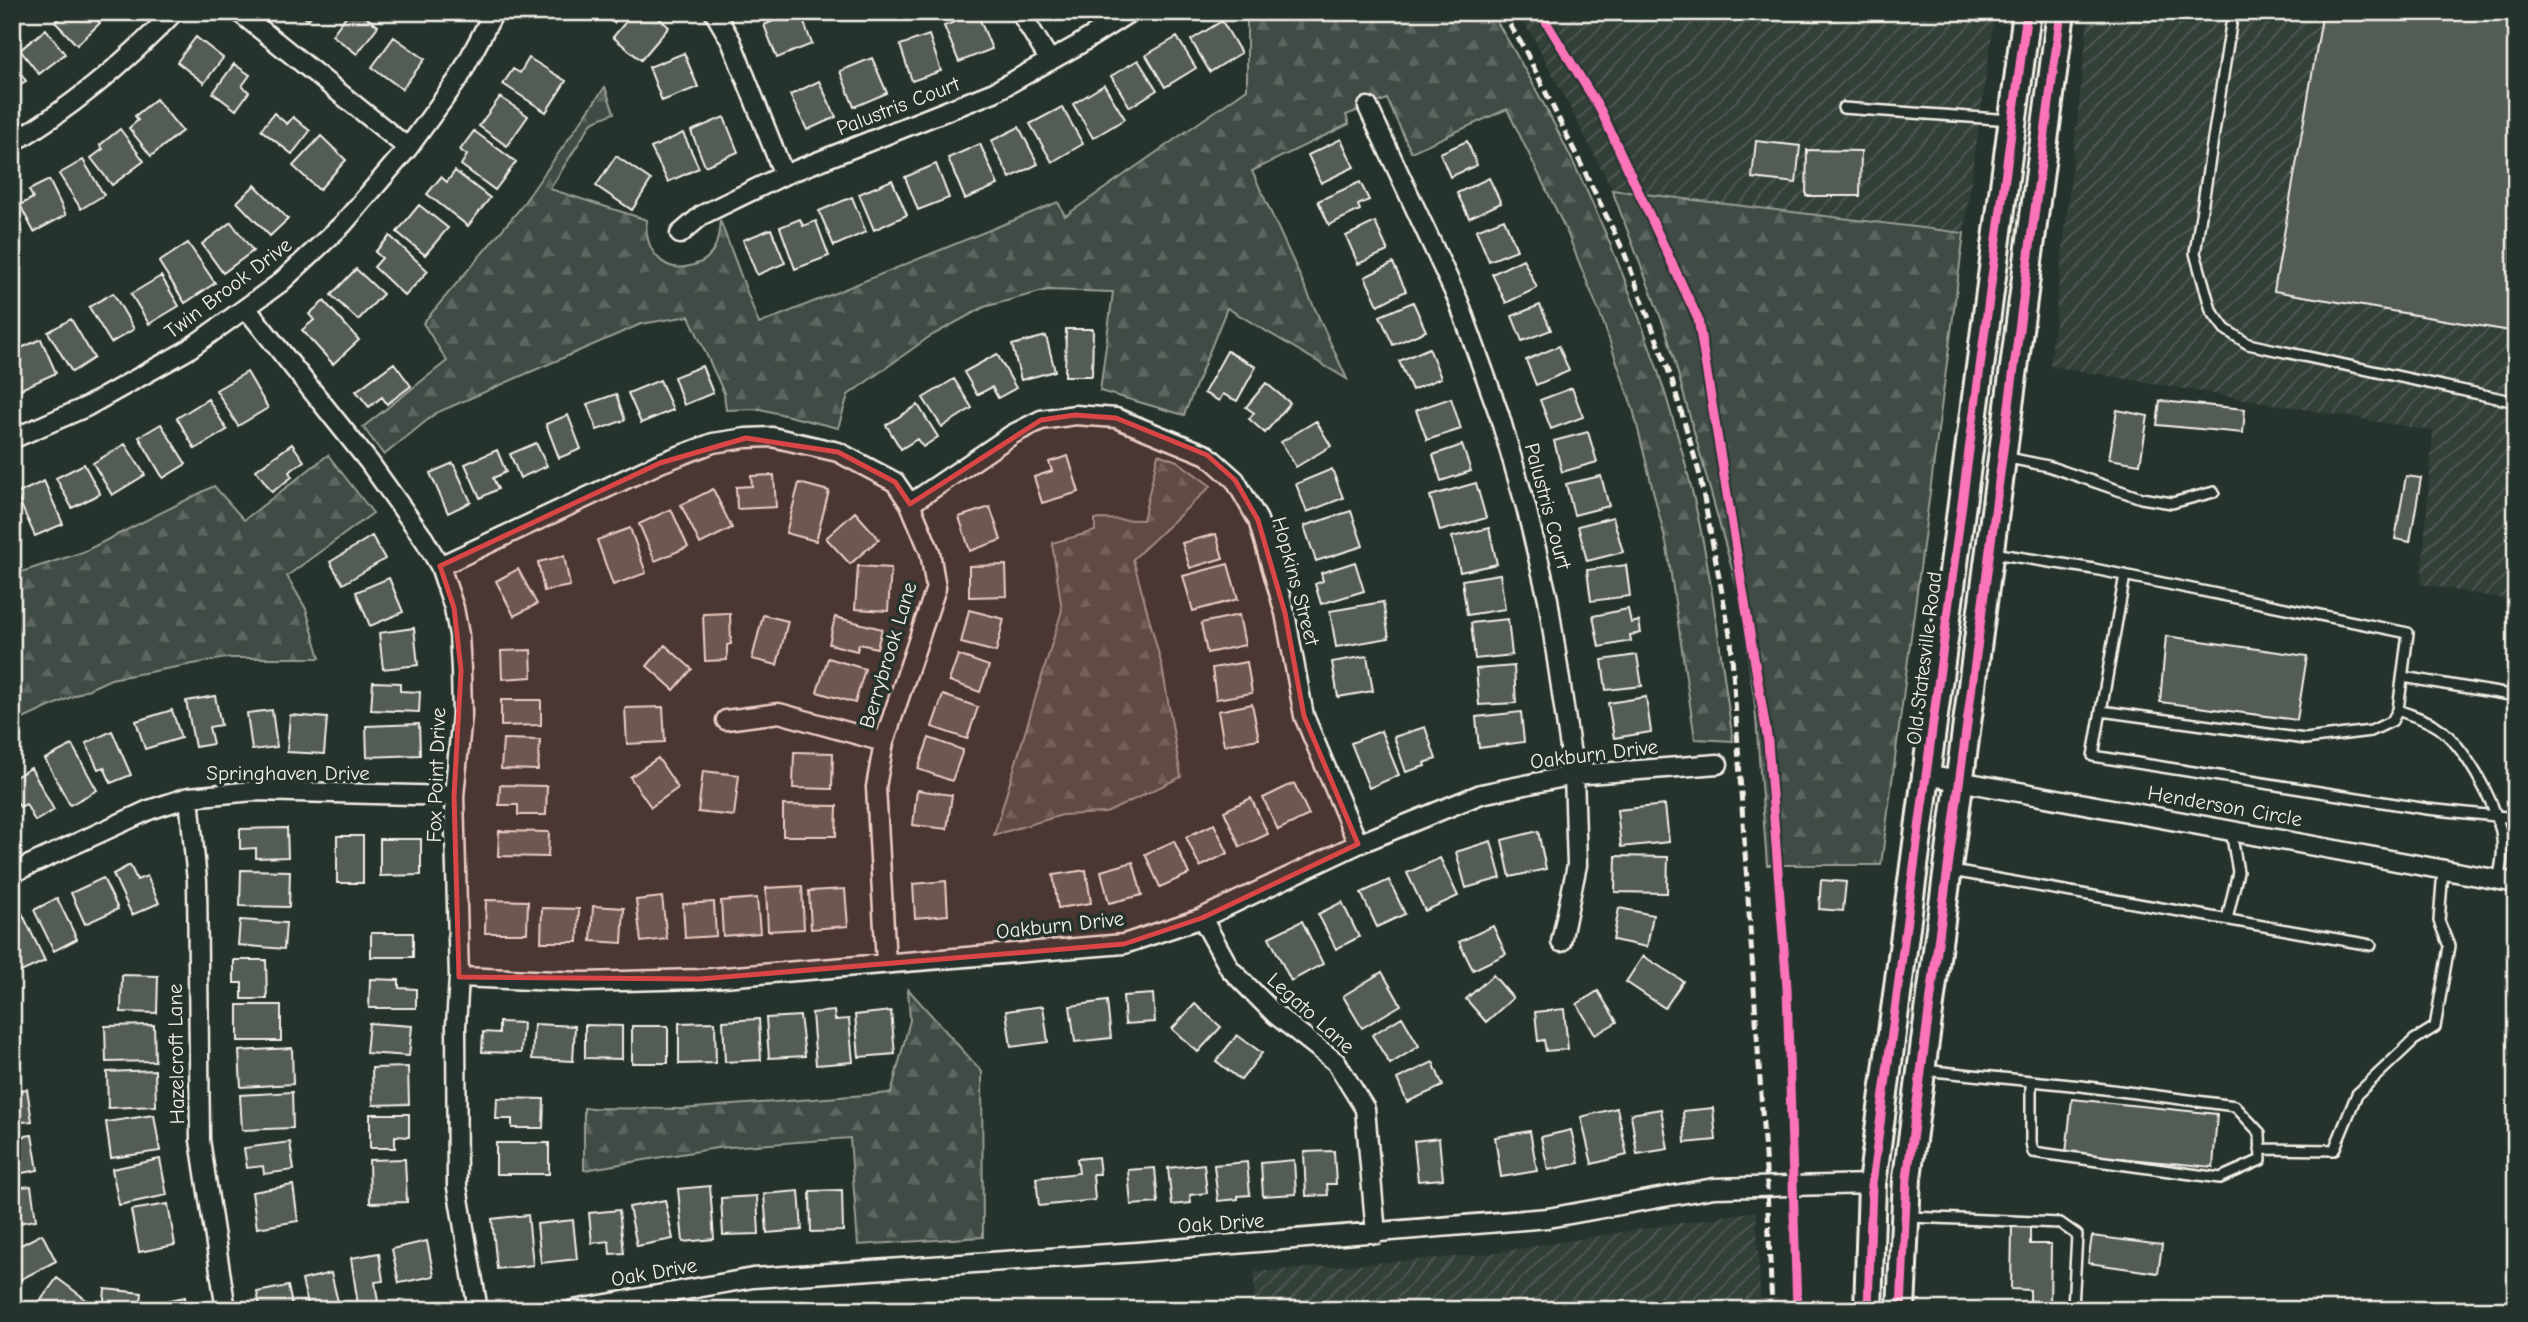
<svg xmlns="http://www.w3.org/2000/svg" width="2528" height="1322" viewBox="0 0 2528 1322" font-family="'Comic Neue',sans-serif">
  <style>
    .industrial { fill: url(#industrial-furrows) }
    .forest { fill: url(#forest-firs); stroke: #9a9e96; stroke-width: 2 }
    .building { fill: #525c55; stroke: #f4f1e8; stroke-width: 2 }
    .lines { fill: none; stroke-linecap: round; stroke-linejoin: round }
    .lane-casing { stroke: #f4f1e8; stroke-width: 14 }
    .street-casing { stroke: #f4f1e8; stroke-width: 23 }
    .primary-casing { stroke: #f4f1e8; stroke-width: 32 }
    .lane { stroke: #26332d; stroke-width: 9 }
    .street { stroke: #26332d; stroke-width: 18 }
    .primary { stroke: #26332d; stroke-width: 26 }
    .rail { stroke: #f4f1e8; stroke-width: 5; stroke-dasharray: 10 5; stroke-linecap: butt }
    .cycleway-casing { stroke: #26332d; stroke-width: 13 }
    .cycleway { stroke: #fb73b8; stroke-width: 9 }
    .marked { fill: #da4645; fill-opacity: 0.2; stroke: #da4645; stroke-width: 5; stroke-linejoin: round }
    .labels { text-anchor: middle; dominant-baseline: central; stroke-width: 7; stroke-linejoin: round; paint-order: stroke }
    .street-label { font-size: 21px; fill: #f4f1e8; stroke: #26332d }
  </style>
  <defs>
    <pattern id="industrial-furrows" width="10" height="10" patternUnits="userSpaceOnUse" patternTransform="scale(1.75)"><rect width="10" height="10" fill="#333f39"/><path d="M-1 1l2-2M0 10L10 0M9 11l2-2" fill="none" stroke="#515b56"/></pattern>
    <pattern id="forest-firs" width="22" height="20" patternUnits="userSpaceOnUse" patternTransform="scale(1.75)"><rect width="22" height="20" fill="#414b45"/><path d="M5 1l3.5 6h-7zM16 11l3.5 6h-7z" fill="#5d6560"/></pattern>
  </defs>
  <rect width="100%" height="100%" fill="#26332d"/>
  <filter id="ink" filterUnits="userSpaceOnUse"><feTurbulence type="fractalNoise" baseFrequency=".0143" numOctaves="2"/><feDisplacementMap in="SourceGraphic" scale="14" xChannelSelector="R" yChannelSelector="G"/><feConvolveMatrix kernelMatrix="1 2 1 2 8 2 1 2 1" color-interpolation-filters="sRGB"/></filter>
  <g filter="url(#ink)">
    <path class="industrial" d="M1517 12H1995L1964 233 1612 189 1536 42Z
      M2089 12H2516V601L2421 584 2433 431 2050 366Z
      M1756 1211 1761 1310H1254V1272L1479 1255Z"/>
    <path class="forest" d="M1247 12H1491C1590 173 1672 371 1706 557 1717 618 1724 679 1733 741L1695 739 1667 547 1633 409 1602 319 1566 230 1507 109 1411 152 1387 99 1346 115 1349 124 1252 171 1347 379 1227 308 1184 415 1100 391 1113 292 1047 290 984 307 929 337 848 395 838 428 760 409 726 410 724 393 689 316 641 324 436 413 384 455 363 427 447 361 423 323 518 211 605 87 614 113 592 122 550 189 647 220C643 246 661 274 690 266 697 264 704 262 709 256 718 246 719 233 720 220L759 324 1058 202 1065 216 1247 89Z
      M1612 190 1964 233 1881 865H1767L1755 705 1740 598 1667 334Z
      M1158 454 1177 461 1211 486 1133 559 1162 666 1181 777 1106 813 1062 815 994 835 1062 610 1052 543 1095 531V519L1143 520Z
      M328 455 373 513 287 576 306 609 320 658H226L111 679 12 724V575L83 552 214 486 244 520Z
      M908 989 982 1072 983 1237 858 1245 850 1138 717 1148 584 1170V1108L681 1109 891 1093 910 1020Z"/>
    <path class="building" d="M65 12H90L100 23 77 45 55 22Z
      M298 12H314L308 20Z
      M349 12H359L378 26 357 54 332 35Z
      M592 12H620L614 23Z
      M634 12H652L669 27 641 60 613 37Z
      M794 12H800L812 44 777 58 764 25Z
      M1930 12H1981L1980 22Z
      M2323 12H2516V332L2274 291Z
      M977 13 992 49 959 62 944 26Z
      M1222 21 1241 53 1210 72 1191 40Z
      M46 29 65 54 39 74 20 50Z
      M929 35 941 71 912 81 900 45Z
      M196 37 223 58 204 83 177 62Z
      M394 37 425 59 402 89 372 67Z
      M1177 37 1196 68 1165 87 1146 55Z
      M684 53 698 87 662 101 649 67Z
      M529 58 566 81 546 112 503 84 513 69 520 73Z
      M872 58 887 93 854 107 840 71Z
      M12 60 26 81 12 89Z
      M1138 60 1157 90 1130 107 1111 76Z
      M234 64 250 75 242 86 249 92 236 110 213 93Z
      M819 81 836 117 807 130 790 95Z
      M1104 85 1125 119 1093 138 1073 104Z
      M500 97 528 116 507 146 479 126Z
      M156 99 182 131 151 156 129 128 138 120 135 116Z
      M1062 107 1083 144 1052 162 1030 124Z
      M274 113 287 124 293 117 310 131 292 154 261 130Z
      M724 117 738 152 705 166 691 131Z
      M1019 127 1038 164 1010 178 991 141Z
      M120 129 144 161 112 185 91 158 103 149 100 145Z
      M474 131 516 162 495 190 461 165 467 155 460 150Z
      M683 133 699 168 668 182 651 148Z
      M321 136 346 160 319 190 293 166Z
      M1341 139 1354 167 1321 183 1308 155Z
      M1467 141 1477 165 1450 177 1440 153Z
      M1756 141 1800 146 1796 183 1752 178Z
      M980 144 998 185 965 199 948 158Z
      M1807 150 1861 151 1860 196H1806Z
      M616 156 651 180 632 210 596 186Z
      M83 160 104 195 81 209 59 174Z
      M936 164 949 198 918 210 905 177Z
      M455 171 490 198 468 226 427 194 441 177 447 182Z
      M1489 178 1501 203 1469 218 1457 193Z
      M49 180 66 215 34 232 20 205 33 198 29 190Z
      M892 180 907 215 874 230 859 194Z
      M1360 182 1369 200 1358 205 1360 210 1329 225 1318 201Z
      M255 185 288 219 270 236 237 202Z
      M852 197 866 232 834 246 819 211Z
      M419 205 448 228 425 255 397 232Z
      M12 214 22 234 12 239Z
      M800 219 803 226 816 221 829 256 795 269 780 227Z
      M1504 219 1517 250 1489 261 1476 230Z
      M231 222 253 251 223 273 202 244Z
      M1375 222 1388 251 1358 264 1346 236Z
      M771 229 785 263 757 275 743 240Z
      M390 236 428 271 405 296 374 267 382 258 375 252Z
      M188 243 215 283 185 303 159 262Z
      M1523 259 1537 288 1506 303 1492 274Z
      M1393 263 1406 291 1378 305 1365 277Z
      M356 269 383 294 358 320 331 295Z
      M161 276 179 306 149 324 131 294Z
      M113 293 134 329 111 343 89 307Z
      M324 301 359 340 333 364 302 330 314 320 309 314Z
      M1413 302 1426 331 1393 345 1380 316Z
      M1540 305 1551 330 1522 341 1512 316Z
      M71 319 94 358 72 372 48 332Z
      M1066 329H1093L1092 376H1065Z
      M1046 336 1055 371 1021 380 1012 345Z
      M41 339 56 373 19 390 12 375V352Z
      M1559 346 1569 371 1536 385 1526 360Z
      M1429 348 1441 378 1412 390 1399 361Z
      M1227 351 1256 367 1237 401 1223 394 1219 401 1204 393Z
      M997 354 1016 388 998 398 992 387 977 395 964 372Z
      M394 363 411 386 387 404 382 397 369 407 356 391Z
      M702 366 713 393 684 405 674 377Z
      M247 372 268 408 238 426 216 390Z
      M954 379 972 408 942 427 923 398Z
      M660 380 673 410 641 423 628 393Z
      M1266 383 1290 403 1265 433 1249 419 1254 413 1246 407Z
      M1572 388 1583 417 1551 429 1540 400Z
      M616 394 625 420 597 430 587 404Z
      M1451 398 1461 429 1427 440 1416 410Z
      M208 399 227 430 195 449 177 418Z
      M2160 401 2245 409 2243 433 2157 425Z
      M918 405 938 437 923 447 917 439 901 449 886 425Z
      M2117 410 2148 416 2140 464 2109 459Z
      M568 415 581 449 559 458 546 424Z
      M1316 421 1331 446 1296 467 1281 442Z
      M161 424 186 464 163 478 139 437Z
      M1588 432 1597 462 1562 472 1554 441Z
      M536 443 547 466 520 478 510 454Z
      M125 444 145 475 112 495 93 463Z
      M292 444 304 461 289 472 292 477 272 492 256 470Z
      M1462 445 1471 471 1441 481 1433 455Z
      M497 450 506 472 493 478 498 489 480 498 465 464Z
      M1068 456 1079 492 1042 503 1034 477 1052 471 1049 462Z
      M453 463 471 502 448 513 430 473Z
      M84 464 100 494 72 508 56 478Z
      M1332 469 1343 498 1307 512 1296 484Z
      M774 475 776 507 737 509 736 487 752 486 751 476Z
      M1601 476 1609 506 1574 515 1566 484Z
      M2406 476 2421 478 2410 542 2395 539Z
      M44 481 63 524 35 536 16 494Z
      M799 483 829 491 816 541 786 533Z
      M1476 483 1486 518 1440 531 1430 496Z
      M713 489 732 528 700 544 681 505Z
      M990 507 1001 540 970 551 959 517Z
      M671 509 688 547 655 561 639 524Z
      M1351 511 1363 546 1316 561 1304 526Z
      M855 512 879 539 850 564 826 538Z
      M1613 517 1623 552 1587 561 1578 526Z
      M630 528 646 573 613 585 597 540Z
      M1489 528 1497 564 1460 572 1452 537Z
      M1216 534 1223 558 1190 568 1182 543Z
      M372 536 385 559 343 584 330 562Z
      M564 556 570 586 544 591 538 562Z
      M1355 562 1364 591 1321 604 1315 584 1323 581 1321 573Z
      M1228 564 1238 599 1193 611 1183 576Z
      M1006 565 1007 596 969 597V566Z
      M1626 565 1630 596 1591 601 1587 570Z
      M858 566 891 568 888 611 855 609Z
      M518 569 537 604 514 616 496 581Z
      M1500 574 1505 609 1467 615 1462 580Z
      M389 578 403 612 370 626 356 592Z
      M1383 602 1389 638 1336 647 1330 611Z
      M1628 609 1631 623 1639 621 1641 633 1630 635 1631 641 1599 647 1593 616Z
      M969 610 1004 619 996 652 961 643Z
      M730 613 731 644 727 645V660L705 661 703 614Z
      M763 615 788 621 777 665 752 659Z
      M1239 615 1245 645 1207 653 1201 623Z
      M835 617 882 629 877 648 859 644 857 651 829 644Z
      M1508 619 1512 655 1475 659 1471 623Z
      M414 628 418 665 383 669 379 633Z
      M2166 636 2307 656 2297 720 2160 702Z
      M665 645 692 669 674 690 647 666Z
      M531 650 532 677 502 679 501 651Z
      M958 655 989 666 980 692 949 681Z
      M1637 655 1642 686 1606 690 1602 660Z
      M1367 656 1373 691 1338 697 1332 662Z
      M828 658 865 669 855 703 817 692Z
      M1247 662 1252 693 1216 699 1212 668Z
      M1514 666 1516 703 1479 705 1476 669Z
      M373 682 400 683V691L420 692 419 712 371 710Z
      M943 695 978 707 967 739 932 727Z
      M215 696 221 725 209 727 213 744 195 747 186 701Z
      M1646 697 1651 732 1614 738 1608 703Z
      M501 700H541V725L501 726Z
      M1252 704 1259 739 1224 745 1218 711Z
      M663 707 665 742 627 744 625 708Z
      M172 710 181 738 145 749 136 721Z
      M272 710 277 747 252 750 247 713Z
      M1521 712 1524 742 1479 748 1476 717Z
      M290 715 327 718 324 754 287 752Z
      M419 724 420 755 367 757 366 726Z
      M1425 727 1436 759 1424 763 1425 766 1406 772 1394 737Z
      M112 731 131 775 111 783 104 767 98 769 86 743Z
      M1381 731 1399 775 1369 788 1351 743Z
      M929 738 963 750 952 781 918 769Z
      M503 739 540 740 538 770 501 769Z
      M72 745 97 790 70 805 45 759Z
      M794 752 833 753 832 789 793 788Z
      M658 758 678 788 651 807 630 777Z
      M31 768 54 810 35 821 26 804 20 807 12 794V779Z
      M703 771 739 775 734 816 698 812Z
      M1294 783 1309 815 1278 830 1263 798Z
      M500 785 547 786 546 815H518V805H499Z
      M917 790 952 795 947 829 913 825Z
      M1251 798 1268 834 1240 847 1224 811Z
      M783 805 837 806 836 836H783Z
      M1665 805 1669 842 1621 847 1617 810Z
      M1214 824 1228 853 1200 867 1186 837Z
      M287 828 288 857 256 858V848L240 849V829Z
      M499 831 549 832 548 857 498 856Z
      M1538 831 1546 869 1510 877 1502 840Z
      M337 836H363V883H337Z
      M380 839H421V875L380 876Z
      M1174 841 1189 874 1160 887 1145 854Z
      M1491 841 1501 878 1466 888 1456 852Z
      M1616 856 1668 857 1667 893 1615 892Z
      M1440 858 1458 896 1425 911 1407 873Z
      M1133 862 1142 895 1109 903 1101 871Z
      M130 865 137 880 147 876 159 903 132 915 113 874Z
      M241 870 290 871 289 907 240 906Z
      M1086 870 1091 903 1058 908 1053 875Z
      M103 878 118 909 85 924 71 893Z
      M1389 880 1405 914 1377 927 1361 893Z
      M1821 880 1846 882 1843 911 1819 909Z
      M946 881 948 915 915 918 913 884Z
      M802 886 804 929 768 931 766 888Z
      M845 889 848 926 811 929 809 891Z
      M662 897 667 939 641 942 636 900Z
      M57 898 77 939 54 951 34 910Z
      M757 898 760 933 723 936 721 901Z
      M486 900 528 901 527 933H485Z
      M714 902 716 936 685 938 683 904Z
      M1342 902 1359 937 1336 949 1318 914Z
      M593 906 624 908 622 943 591 941Z
      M542 908 579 909 578 942H541Z
      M1619 908 1653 915 1647 947 1613 940Z
      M22 913 45 961 12 976V918Z
      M240 920 286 923 284 949 238 945Z
      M1302 921 1323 964 1291 981 1269 937Z
      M1493 926 1506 954 1473 970 1459 942Z
      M371 933H413V957H371Z
      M1643 956 1683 981 1665 1008 1626 982Z
      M234 960H266L267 999H242V983H234Z
      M1382 972 1401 1005 1362 1028 1343 996Z
      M122 975 158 976 157 1013 121 1012Z
      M1493 975 1513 998 1486 1022 1466 999Z
      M370 979 399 980V988L416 989V1008H369Z
      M1598 991 1617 1022 1595 1035 1577 1004Z
      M1153 994 1155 1022 1125 1024 1123 996Z
      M1107 1001 1111 1038 1075 1042 1070 1006Z
      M1195 1004 1221 1027 1198 1052 1172 1029Z
      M238 1005H281V1041H238Z
      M1043 1006 1048 1042 1011 1047 1006 1011Z
      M1564 1009 1568 1049 1546 1051 1544 1040 1538 1041 1535 1012Z
      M834 1011 835 1020 849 1019 853 1062 816 1065 812 1013Z
      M891 1011 895 1054 859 1057 855 1015Z
      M800 1016 805 1056 769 1058 766 1018Z
      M1402 1017 1419 1046 1390 1064 1372 1035Z
      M759 1019 761 1060 725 1062 723 1021Z
      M499 1022 523 1023 521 1053 482 1052 483 1032 499 1033Z
      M715 1022 716 1063 679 1064V1023Z
      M369 1023 412 1026 409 1056 366 1053Z
      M534 1024 575 1026 573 1061 532 1059Z
      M154 1025 155 1061 106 1062 105 1026Z
      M585 1025 622 1026V1059L585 1058Z
      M632 1026H668V1063H632Z
      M1237 1035 1262 1053 1241 1080 1216 1061Z
      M12 1042 20 1064 12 1066Z
      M292 1048 293 1084 241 1087 239 1051Z
      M1433 1062 1443 1086 1407 1102 1397 1079Z
      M408 1067 409 1104 373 1105 372 1068Z
      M155 1070 156 1106 108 1108 107 1072Z
      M27 1089 32 1121 12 1123V1091Z
      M292 1092 293 1128 242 1130 240 1095Z
      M497 1098 544 1099 543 1128H512V1119H496Z
      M2072 1099 2217 1114 2213 1167 2066 1153Z
      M1617 1108 1627 1155 1592 1164 1581 1117Z
      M1713 1108 1716 1140 1685 1143 1683 1111Z
      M1661 1109 1668 1149 1637 1154 1631 1114Z
      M370 1114H409V1137L395 1136V1148H370Z
      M154 1115 160 1151 111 1158 106 1122Z
      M1571 1130 1579 1163 1548 1170 1541 1137Z
      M1530 1131 1537 1171 1501 1177 1495 1137Z
      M32 1135 38 1170 12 1175V1138Z
      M1439 1138 1443 1179 1418 1181 1414 1141Z
      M290 1142 294 1170 264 1174 263 1166 247 1168 244 1148Z
      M496 1143H549V1174H496Z
      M1334 1151 1336 1184H1327L1328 1195 1306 1196 1304 1152Z
      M1098 1157 1100 1174H1093L1095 1200 1039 1206 1036 1178 1079 1173 1077 1159Z
      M160 1159 167 1195 119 1205 112 1169Z
      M405 1159 407 1202 370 1203 369 1160Z
      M1294 1160 1296 1194 1263 1196 1261 1163Z
      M1247 1162 1250 1195 1238 1196V1199L1218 1201 1214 1165Z
      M1204 1164 1207 1193 1190 1195 1191 1203 1172 1205 1168 1168Z
      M1155 1168 1158 1203 1131 1205 1128 1170Z
      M293 1185 298 1221 257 1228 252 1192Z
      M31 1186 36 1220 12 1224V1188Z
      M710 1186 714 1239 683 1242 678 1189Z
      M842 1190 843 1231 811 1232 810 1191Z
      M799 1191 802 1230 767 1233 764 1194Z
      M757 1196 759 1234 723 1235 721 1198Z
      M665 1200 673 1239 637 1246 629 1207Z
      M168 1204 175 1245 139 1252 131 1210Z
      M619 1210 624 1253 610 1254 609 1241 592 1243 589 1213Z
      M528 1215 533 1265 497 1269 492 1219Z
      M573 1220 577 1259 541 1263 537 1224Z
      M2012 1226H2030V1244H2051L2050 1306H2030V1290L2011 1289Z
      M42 1234 56 1261 14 1283 12 1262 20 1258 15 1248Z
      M2092 1236 2162 1245 2158 1273 2088 1263Z
      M427 1241 434 1276 399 1283 392 1249Z
      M379 1253 383 1281 375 1282 378 1302 358 1305 351 1258Z
      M331 1273 338 1302 309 1309 302 1280Z
      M57 1278 92 1304 88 1310H39L36 1307Z
      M288 1286 293 1310H261L257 1292Z
      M105 1289 142 1293 140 1310H103Z
      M185 1297 187 1310H153L151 1304Z"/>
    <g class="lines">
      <g class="lane-casing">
        <path id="lane" d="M2233 12 2195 253 2211 310 2225 329 2248 344 2516 402
          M1843 108 2011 120
          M2004 457 2048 466 2141 498 2172 503 2214 492
          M1993 553 2094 569 2408 633 2398 710C2412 716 2427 719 2439 728 2465 747 2493 799 2501 831 2504 847 2502 864 2498 880
          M2125 575 2093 756 2427 809 2516 818
          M2403 677 2516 696
          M2101 711 2305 739 2371 731 2392 721 2398 710
          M1952 871 2371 945
          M2227 919 2238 872 2231 831
          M1923 1070 2081 1086 2235 1106 2260 1133 2261 1160 2220 1178 2033 1152 2031 1142V1081
          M2260 1149 2334 1150 2357 1094 2414 1040 2435 1027 2449 946 2439 921 2443 870
          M1909 1217 2060 1223 2077 1235 2073 1307 2071 1310"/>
      </g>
      <g class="street-casing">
        <path id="street" d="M239 12 408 148
          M714 12 731 41 784 175
          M1020 12 1050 61
          M1368 107 1458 300 1499 414 1526 507 1548 599 1574 775 1577 865 1561 942
          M12 143C73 107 125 63 174 12
          M680 234 702 215 784 175 994 92 1078 45 1130 12
          M246 308 369 462 424 539 440 566 454 608 459 635 461 670 462 715 454 796 459 977 456 1026 457 1187 478 1310
          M12 439 86 407 186 351 280 283 343 224 408 148 459 78 494 12
          M910 504 1013 434 1041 420 1075 415 1116 418 1207 455 1235 480 1258 520 1285 613 1304 716 1358 844
          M440 566 660 463 713 443 746 438 772 437 838 452 895 482 910 504 930 552 936 588 884 742 876 787 886 963
          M726 720 779 713 884 742
          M1926 775 2516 883
          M189 797 197 881 200 1140 226 1310
          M12 873 149 810 189 797 254 791 454 796
          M1202 918 1230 969 1276 1015 1336 1062 1365 1109 1376 1234
          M459 977 583 982 700 979 1124 944 1202 918 1358 844 1481 794 1574 775 1718 764
          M573 1310 753 1278 1137 1252 1548 1218 1714 1188 1872 1184"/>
      </g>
      <g class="primary-casing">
        <path id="primary" d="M1868 1310 1872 1184 2027 12
          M1901 1310 1907 1178 2061 12"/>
      </g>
      <use href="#lane" class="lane"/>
      <use href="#street" class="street"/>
      <use href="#primary" class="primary"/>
      <path class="rail" d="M1502 12 1524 48 1624 252 1672 380 1699 472 1731 640 1767 1186 1772 1310"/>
      <g class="cycleway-casing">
        <path id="cycleway" d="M1540 12 1600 109 1698 319 1768 742 1787 988 1797 1310
          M1868 1310 1872 1184 2027 12
          M1901 1310 1907 1178 2061 12"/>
      </g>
      <use href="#cycleway" class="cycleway"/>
    </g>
  </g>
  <path class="marked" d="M1075 415 1116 418 1207 455 1235 480 1258 520 1285 613 1304 716 1358 844 1202 918 1124 944 700 979 459 977 454 796 461 670 454 608 440 566 660 463 746 438 838 452 895 482 910 504 1041 420Z"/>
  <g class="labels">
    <g class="street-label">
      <text transform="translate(898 106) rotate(-21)">Palustris Court</text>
      <text transform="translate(228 288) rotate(-37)">Twin Brook Drive</text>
      <text transform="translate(1548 506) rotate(75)">Palustris Court</text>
      <text transform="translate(1296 581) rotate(75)">Hopkins Street</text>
      <text transform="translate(888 655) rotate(-73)">Berrybrook Lane</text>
      <text transform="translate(1924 658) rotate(-83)">Old Statesville Road</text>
      <text transform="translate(1594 754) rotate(-7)">Oakburn Drive</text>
      <text x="288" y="773">Springhaven Drive</text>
      <text transform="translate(436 775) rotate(-88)">Fox Point Drive</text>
      <text transform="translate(2225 806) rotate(10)">Henderson Circle</text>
      <text transform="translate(1060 925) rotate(-6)">Oakburn Drive</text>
      <text transform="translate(1311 1013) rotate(42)">Legato Lane</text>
      <text transform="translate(176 1054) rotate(-91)">Hazelcroft Lane</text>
      <text transform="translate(1221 1223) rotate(-4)">Oak Drive</text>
      <text transform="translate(654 1272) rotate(-10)">Oak Drive</text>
    </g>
  </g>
  <rect width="2528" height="1322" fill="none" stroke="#26332d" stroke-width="42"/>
  <rect x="21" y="21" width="2486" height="1280" fill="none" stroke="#f4f1e8" stroke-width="2.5" filter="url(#ink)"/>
</svg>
